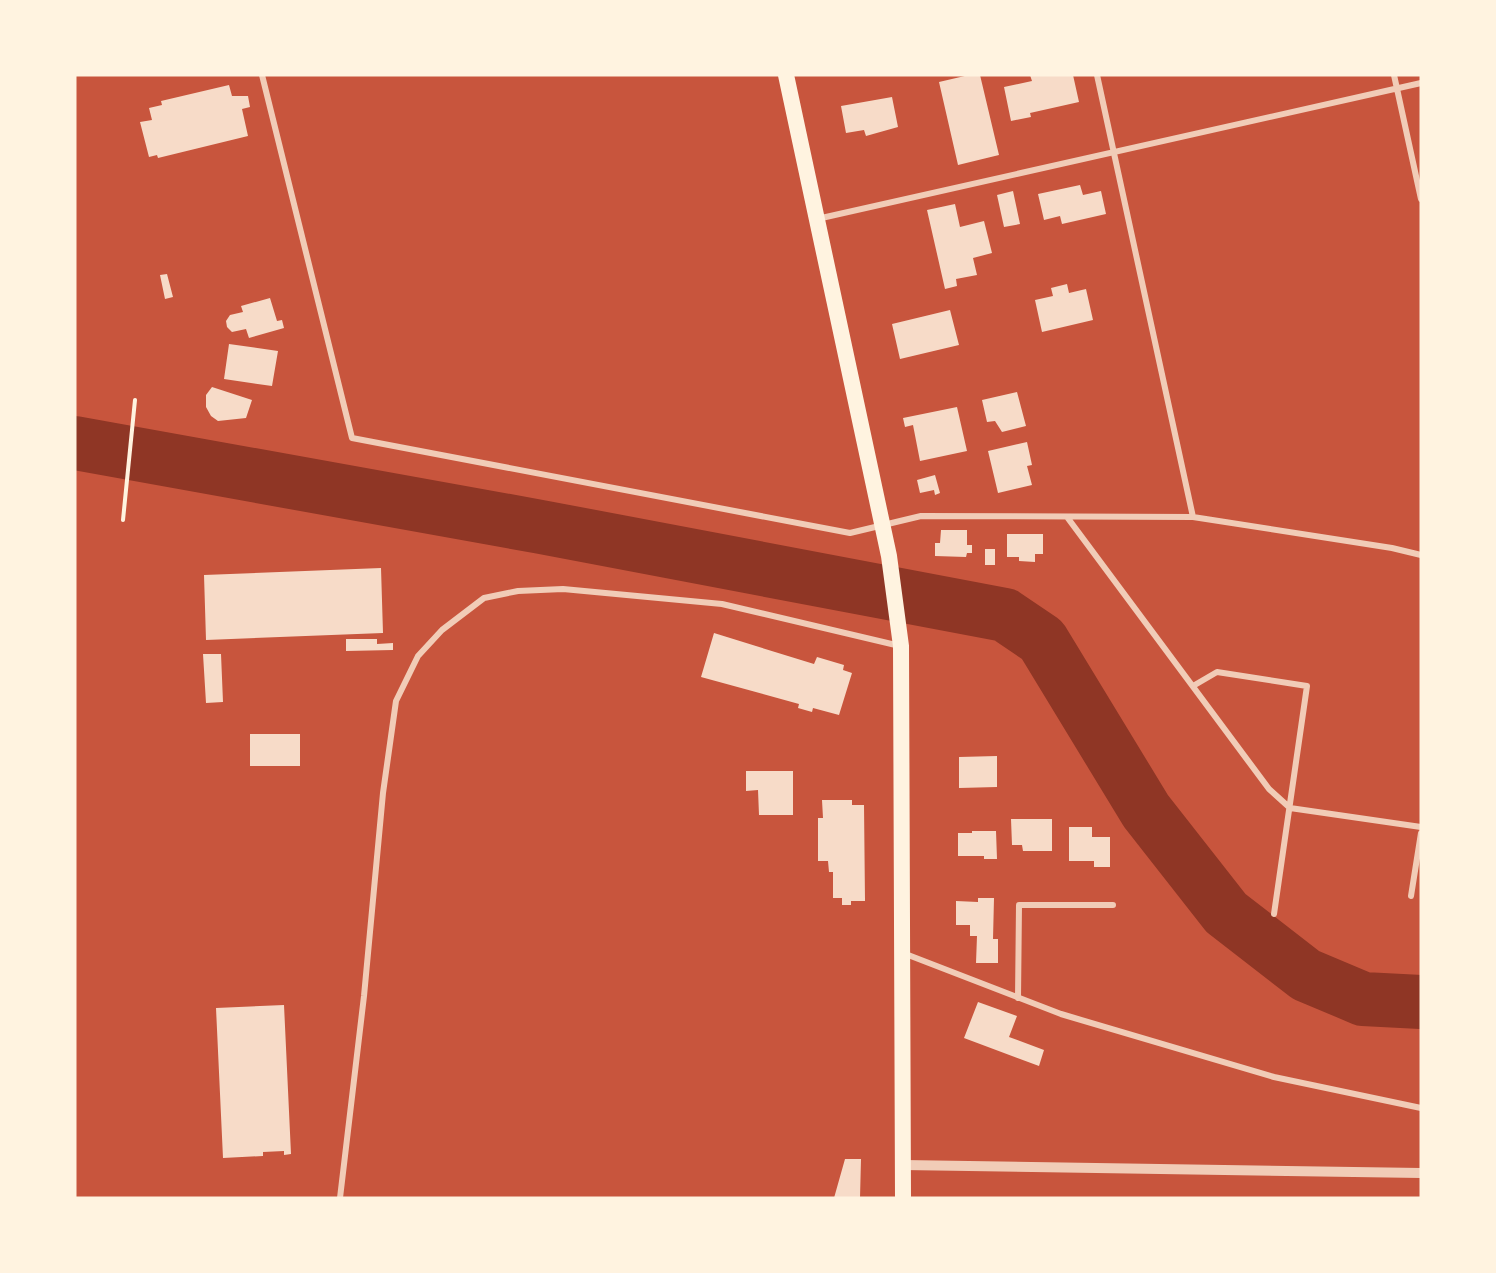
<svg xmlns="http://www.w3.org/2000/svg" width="1496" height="1273" viewBox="0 0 1496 1273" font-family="'DM Sans',sans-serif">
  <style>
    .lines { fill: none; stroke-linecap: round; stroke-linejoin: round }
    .river { stroke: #8f3625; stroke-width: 54 }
    .building { fill: #f7dbc8 }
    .path { stroke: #fff3e0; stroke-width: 4 }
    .minor { stroke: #f1ccb7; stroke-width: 6 }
    .tertiary { stroke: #f1ccb7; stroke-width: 10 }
    .trunk { stroke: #fff3e0; stroke-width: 16 }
  </style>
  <rect width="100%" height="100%" fill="#c8553d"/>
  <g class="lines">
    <path class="river" d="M75 443 541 527 1005 615 1042 640 1146 811 1226 913 1306 975 1363 999 1421 1002"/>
  </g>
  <path class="building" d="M969 75H980L999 155 958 165 939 82Z
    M1030 75H1073L1079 102 1030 113 1031 117 1011 121 1004 87 1032 81Z
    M229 85 232 96H248L250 107 242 109 248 136 158 158 157 155 149 157 140 122 152 120 149 108 162 105 161 101Z
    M892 97 898 127 866 136 864 130 846 133 841 106Z
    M1080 185 1083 195 1101 191 1106 214 1062 224 1060 216 1044 220 1038 194Z
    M1013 191 1020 224 1004 227 997 195Z
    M955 204 960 227 984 221 992 253 973 258 977 275 956 279 957 286 945 289 927 210Z
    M167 274 173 297 165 299 160 275Z
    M1067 284 1069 293 1086 289 1093 320 1042 332 1035 300 1053 296 1051 288Z
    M270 298 277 321 282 320 284 328 249 338 246 329 232 332 227 327 226 321 230 315 243 312 241 306Z
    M950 310 959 345 900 359 892 324Z
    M229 344 278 351 272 386 224 379Z
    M212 387 252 400 246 418 218 421 211 416 206 407V395Z
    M1017 392 1026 426 1002 432 995 421 987 422 982 400Z
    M957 407 967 451 920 461 913 425 905 427 903 418Z
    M1027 442 1032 465 1027 466 1032 485 998 493 988 451Z
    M935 475 940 493 935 495 934 490 920 493 917 480Z
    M941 530H967V545H972V553H967L966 557 935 556V543H940Z
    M1007 534H1043V554H1035V562L1019 561V557H1007Z
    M985 549H995V565H985Z
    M381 568 383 633 206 640 204 575Z
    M714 633 814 664 817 657 844 665 843 670 852 673 839 715 813 708 812 712 798 708 799 704 701 677Z
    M346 639H377V644L393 643V650L346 651Z
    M203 654H221L223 702 206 703Z
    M250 734H300V766H250Z
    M997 756V787L959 788V757Z
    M746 771H793V815H759L758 790 746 791Z
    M822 800H852V805H864L865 901H851V905H842V898H833V872H829L828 861H818V818H823Z
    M1011 819H1052V851H1023L1022 845H1012Z
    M1069 827H1092V837H1110V867H1094V861H1069Z
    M972 831H996L997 859H984V856H958V833H972Z
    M978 898H994L993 939H998V963H976L977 936H970V925H956V901L978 902Z
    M978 1002 1017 1016 1009 1037 1044 1050 1039 1066 964 1038Z
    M284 1005 291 1154 284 1155V1151L263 1152V1156L223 1158 216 1008Z
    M845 1159H861L860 1198H834Z"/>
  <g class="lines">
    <path class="path" d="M123 520 135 400"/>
    <path class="minor" d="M262 75 352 438 850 533 921 516 1193 517 1392 548 1421 555
      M1097 75 1193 517
      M1394 75 1421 199
      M817 219 1421 83
      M1067 517 1269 789 1290 808 1421 827
      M1193 686 1217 672 1307 686 1274 914
      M1411 896 1421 833
      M903 953 1061 1014 1274 1077 1421 1108
      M1018 998 1019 905H1113
      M340 1198 364 996 383 793 396 701 418 656 442 630 484 598 518 591 563 589 722 604 900 646"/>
    <path class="tertiary" d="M903 1165 1421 1173"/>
    <path class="trunk" d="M786 75 889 556 901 646 903 1198"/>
  </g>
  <rect width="1496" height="1273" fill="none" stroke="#fff3e0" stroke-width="153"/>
</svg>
